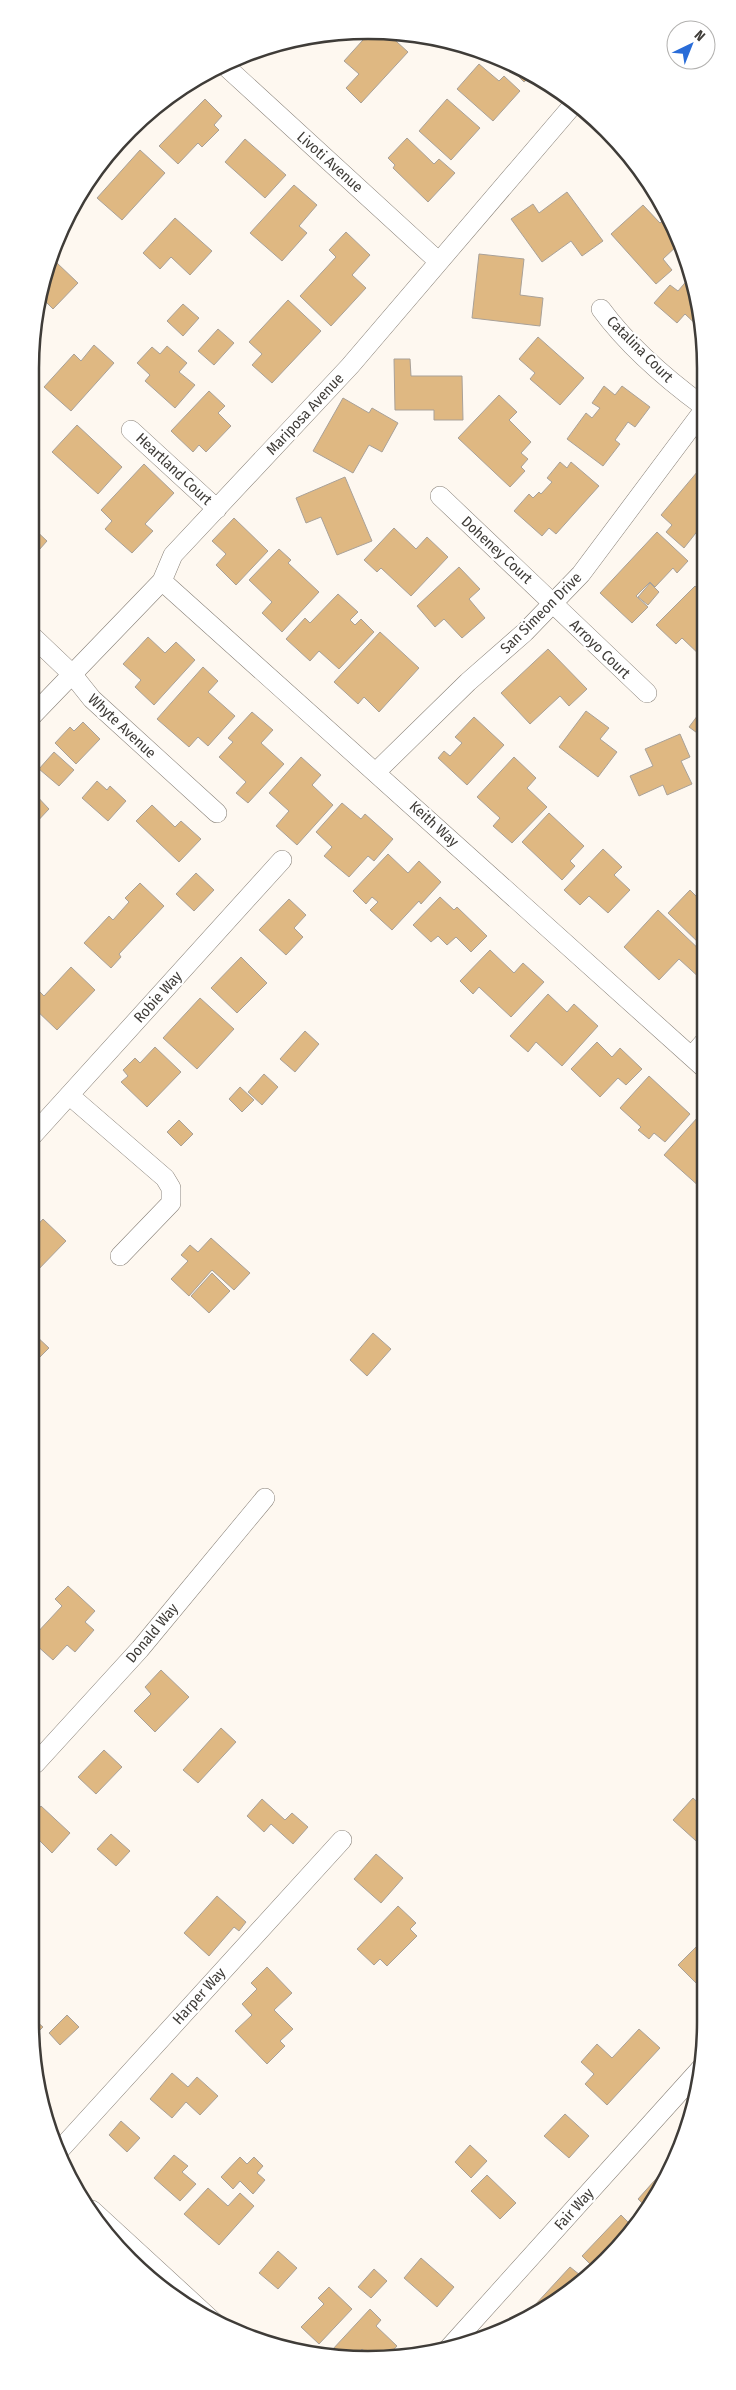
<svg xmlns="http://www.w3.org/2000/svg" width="736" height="2390" viewBox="0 0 736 2390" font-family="'Fira Sans Condensed',sans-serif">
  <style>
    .building { fill: #dfb882; stroke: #a9a198 }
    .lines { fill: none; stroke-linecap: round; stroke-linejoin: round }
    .minor-casing { stroke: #867f76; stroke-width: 20 }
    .minor { stroke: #fff; stroke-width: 19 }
    .labels { text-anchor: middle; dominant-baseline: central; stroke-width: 4.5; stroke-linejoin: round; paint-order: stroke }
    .street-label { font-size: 15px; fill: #3f3c38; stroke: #fff }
    .rim { fill: none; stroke: #3f3c38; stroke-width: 2.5 }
  </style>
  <rect width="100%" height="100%" fill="#fef8f0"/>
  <path class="building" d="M372 30 386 32 408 52 361 103 346 88 359 74 344 61Z
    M479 64 499 81 504 76 520 91 493 121 457 89Z
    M511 65 533 74 524 82 509 67Z
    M205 99 222 116 214 125 219 130 202 147 198 143 178 164 159 146Z
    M447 99 480 128 451 160 419 131Z
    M407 138 434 164 439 159 455 173 428 202 393 168 395 165 388 158Z
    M245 139 286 175 265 198 225 162Z
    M140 150 165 173 122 220 97 198Z
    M294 185 317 205 299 226 307 233 282 261 250 233Z
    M567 192 603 241 582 256 571 241 542 262 511 219 533 204 539 213Z
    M643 205 660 223 669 215 679 244 663 259 672 270 656 284 611 234Z
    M175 218 212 251 190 275 171 257 160 269 143 253Z
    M346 232 370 255 352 275 366 288 331 326 300 296 336 257 329 250Z
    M479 254 524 259 520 295 543 298 540 326 472 318Z
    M57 263 78 283 53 309 39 295 45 276Z
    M689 278 703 324 702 330 685 314 677 323 654 303 670 285 678 291Z
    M288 300 321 331 272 383 252 365 262 354 249 342Z
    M183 304 199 318 183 336 167 321Z
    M218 329 234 343 214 365 198 351Z
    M538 337 584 378 560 405 530 379 535 373 519 359Z
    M94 345 114 363 71 411 44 387 74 354 81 361Z
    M167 346 187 363 179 372 195 385 175 408 145 381 150 375 137 363 152 347 160 354Z
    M394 359H410L411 376H462L463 420H434V410H395Z
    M604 386 615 395 622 386 650 407 635 427 628 422 615 440 620 444 603 466 567 439 586 413 592 418 600 408 592 403Z
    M209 391 225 406 218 413 231 426 206 452 199 445 193 452 171 431Z
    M499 395 517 412 509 420 531 442 521 453 528 459 521 467 525 471 510 487 458 438Z
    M343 398 369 413 372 408 398 423 382 452 369 445 353 473 313 451Z
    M77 425 122 467 98 494 52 452Z
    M560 462 567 468 571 462 599 486 556 534 549 528 542 536 514 511 529 494 533 498 539 492 541 494 552 482 547 478Z
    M144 464 174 493 145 524 153 531 132 553 105 529 112 521 101 510Z
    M698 471 703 475V524L684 548 666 532 672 525 661 515Z
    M345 477 372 541 337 555 321 517 306 523 296 498Z
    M234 518 268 551 236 585 216 565 226 554 212 541Z
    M31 526 47 541 31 559Z
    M394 528 416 549 427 537 448 557 411 596 381 568 377 572 364 560Z
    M657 532 688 561 677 573 673 568 655 587 650 582 636 596 648 607 632 623 600 593Z
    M279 549 291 560 288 563 319 592 282 632 262 613 272 602 249 580Z
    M459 567 480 589 469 599 485 618 462 638 444 619 435 627 417 606Z
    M650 583 659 592 648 605 638 597Z
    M695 586 704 594V659L682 638 676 644 656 625Z
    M338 594 358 612 350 620 355 625 361 619 374 632 339 669 319 651 310 661 286 639 305 618 310 623Z
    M380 632 419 668 379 712 364 697 358 704 334 682Z
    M148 637 165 653 176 642 195 660 154 705 135 687 141 680 123 664Z
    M548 649 587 689 569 706 560 696 530 724 501 693Z
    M203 667 218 681 208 692 235 716 208 746 198 737 189 747 157 719Z
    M704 707V738L689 727Z
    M586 711 609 728 600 739 617 752 598 777 559 747Z
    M252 712 273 730 261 743 284 764 248 803 236 793 246 782 219 757 233 742 228 738Z
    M474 717 504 745 467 785 438 758 444 751 450 756 462 743 455 737Z
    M83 722 100 739 76 764 55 743 70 727 74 731Z
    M680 734 690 757 681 761 692 784 667 795 663 785 639 796 630 776 653 766 645 749Z
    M54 752 74 770 59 786 39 769Z
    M301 757 321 775 312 785 333 805 297 845 276 826 289 811 269 793Z
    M514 757 536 778 527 788 547 807 512 843 493 826 500 818 477 797Z
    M97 781 107 790 110 786 126 801 108 821 82 798Z
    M32 791 49 809 32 827Z
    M342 803 361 819 365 814 393 839 374 861 368 856 349 877 324 856 332 847 316 832Z
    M152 805 175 827 181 821 201 839 179 862 136 821Z
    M549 813 584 846 570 861 575 866 562 880 522 842Z
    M603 849 622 867 614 875 630 890 608 913 589 896 580 905 564 890Z
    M388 854 408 873 419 861 441 882 421 904 419 901 392 930 370 910 378 902 372 897 366 904 353 891Z
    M196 873 214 890 194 911 176 894Z
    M140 883 164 906 119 954 121 957 111 968 84 943 109 916 113 920 129 902 125 898Z
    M690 890 702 902 704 900V948L668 913Z
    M440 897 454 910 457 907 487 936 471 952 456 937 447 945 438 936 431 942 413 925Z
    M289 899 306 915 294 928 303 937 286 955 259 930Z
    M658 910 704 954V978L702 980 679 959 659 980 624 947Z
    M490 950 514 973 523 963 544 982 511 1017 479 987 473 994 460 981Z
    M241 957 267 983 237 1013 211 988Z
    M71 967 95 990 57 1030 32 1006V1001L40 992 44 996Z
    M548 994 567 1012 574 1004 598 1026 562 1066 536 1042 528 1052 510 1036Z
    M200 998 234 1029 197 1069 163 1038Z
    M305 1031 319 1044 295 1072 280 1059Z
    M597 1042 612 1057 620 1048 642 1069 626 1085 618 1078 600 1097 571 1069Z
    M155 1047 181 1072 147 1107 121 1082 128 1076 123 1070 135 1058 140 1063Z
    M264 1074 278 1087 262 1105 248 1092Z
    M649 1076 690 1114 665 1142 654 1133 649 1139 638 1130 641 1127 620 1108Z
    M240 1087 254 1100 242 1112 229 1099Z
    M698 1117 704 1123 705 1184 701 1188 664 1155Z
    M179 1120 193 1134 181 1146 167 1132Z
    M43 1219 66 1241 33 1275V1230Z
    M211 1238 250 1273 234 1290 212 1270 189 1296 171 1279 188 1261 181 1255 190 1245 198 1252Z
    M212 1273 230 1291 209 1313 191 1296Z
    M373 1333 391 1349 367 1376 350 1360Z
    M34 1334 49 1348 34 1363Z
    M68 1586 95 1611 85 1622 94 1630 75 1652 67 1645 53 1660 35 1644V1635L62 1606 55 1599Z
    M161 1670 189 1697 155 1732 134 1711 151 1694 145 1687Z
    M221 1728 236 1742 198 1783 183 1770Z
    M104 1750 122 1767 96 1794 78 1777Z
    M693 1798 706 1810V1850L673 1820Z
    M262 1799 285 1820 292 1813 308 1827 293 1844 271 1824 264 1832 247 1816Z
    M41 1806 70 1833 52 1853 36 1837 35 1813Z
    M111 1834 130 1851 116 1866 97 1849Z
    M376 1854 403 1878 381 1903 354 1879Z
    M217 1896 246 1922 239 1931 234 1927 209 1956 184 1933Z
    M398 1906 416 1923 410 1929 417 1936 387 1966 380 1959 374 1965 357 1949Z
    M704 1939 706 1941V1979L699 1986 678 1965Z
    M267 1967 292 1993 274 2010 293 2029 280 2041 285 2046 267 2064 235 2031 252 2015 242 2004 257 1989 251 1983Z
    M67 2015 79 2027 60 2045 49 2033Z
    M36 2021 43 2027 36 2034Z
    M639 2029 660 2048 607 2105 585 2084 594 2074 581 2062 597 2044 612 2058Z
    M172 2073 188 2087 197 2077 218 2096 200 2115 186 2102 172 2118 150 2099Z
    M565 2114 589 2136 569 2158 544 2136Z
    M121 2121 140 2138 127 2152 109 2135Z
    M470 2145 487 2161 471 2178 455 2162Z
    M174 2155 188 2166 182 2172 196 2184 180 2201 154 2178Z
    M240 2157 247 2164 254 2157 263 2166 257 2173 265 2180 253 2194 240 2181 233 2189 221 2177Z
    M663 2171 668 2175 649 2210 638 2199Z
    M487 2175 516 2203 500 2219 471 2191Z
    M208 2188 228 2206 240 2193 254 2206 219 2245 184 2214Z
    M621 2215 634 2228 607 2261 596 2270 582 2256Z
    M278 2251 297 2268 278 2289 259 2273Z
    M421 2258 454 2287 437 2307 404 2278Z
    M570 2267 585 2279 556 2303 539 2311 534 2306Z
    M374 2269 387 2281 371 2298 358 2287Z
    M329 2287 352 2309 319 2344 301 2327 324 2304 318 2298Z
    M370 2309 381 2320 376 2326 397 2346 385 2359H373L362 2349 353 2358H340L332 2350Z"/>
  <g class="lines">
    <g class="minor-casing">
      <path id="minor" d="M223 64 438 261
        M601 309C629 347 665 378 703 406
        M131 430 217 509
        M440 496 647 693
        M162 581 704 1068
        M31 635 72 674 92 699 217 813
        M31 717 162 581 173 555 350 366 573 105
        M376 772 468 682 525 632 581 574 703 411
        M692 1056 704 1042
        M69 1095 165 1178 171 1188V1203L120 1256
        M33 1135 282 860
        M35 1764 140 1649 265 1498
        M57 2153 342 1840
        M92 2210 216 2324
        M447 2350 701 2068"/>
    </g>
    <use href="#minor" class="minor"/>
  </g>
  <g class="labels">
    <g class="street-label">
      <text transform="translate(330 162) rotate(42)">Livoti Avenue</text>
      <text transform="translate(640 349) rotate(45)">Catalina Court</text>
      <text transform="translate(305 414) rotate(-47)">Mariposa Avenue</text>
      <text transform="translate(174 469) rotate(43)">Heartland Court</text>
      <text transform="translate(497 550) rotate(43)">Doheney Court</text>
      <text transform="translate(541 613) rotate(-45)">San Simeon Drive</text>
      <text transform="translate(600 649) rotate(44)">Arroyo Court</text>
      <text transform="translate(122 726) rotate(43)">Whyte Avenue</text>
      <text transform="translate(434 824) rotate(42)">Keith Way</text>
      <text transform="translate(158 997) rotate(-48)">Robie Way</text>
      <text transform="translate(152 1633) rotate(-50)">Donald Way</text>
      <text transform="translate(199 1996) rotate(-48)">Harper Way</text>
      <text transform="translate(574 2209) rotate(-48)">Fair Way</text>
    </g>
  </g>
  <path d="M0 0H736V2390H0ZM368 39H368A329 329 0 0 1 697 368V2022A329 329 0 0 1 368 2351H368A329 329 0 0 1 39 2022V368A329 329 0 0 1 368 39Z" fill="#fff" fill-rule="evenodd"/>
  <path class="rim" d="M368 39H368A329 329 0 0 1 697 368V2022A329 329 0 0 1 368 2351H368A329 329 0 0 1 39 2022V368A329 329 0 0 1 368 39Z"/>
  <g transform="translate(691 45) rotate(43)"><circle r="24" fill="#ffffff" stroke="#b2b1af"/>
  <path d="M0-4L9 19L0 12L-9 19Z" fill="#296cd8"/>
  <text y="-8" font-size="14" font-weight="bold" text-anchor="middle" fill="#3f3c38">N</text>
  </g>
</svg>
